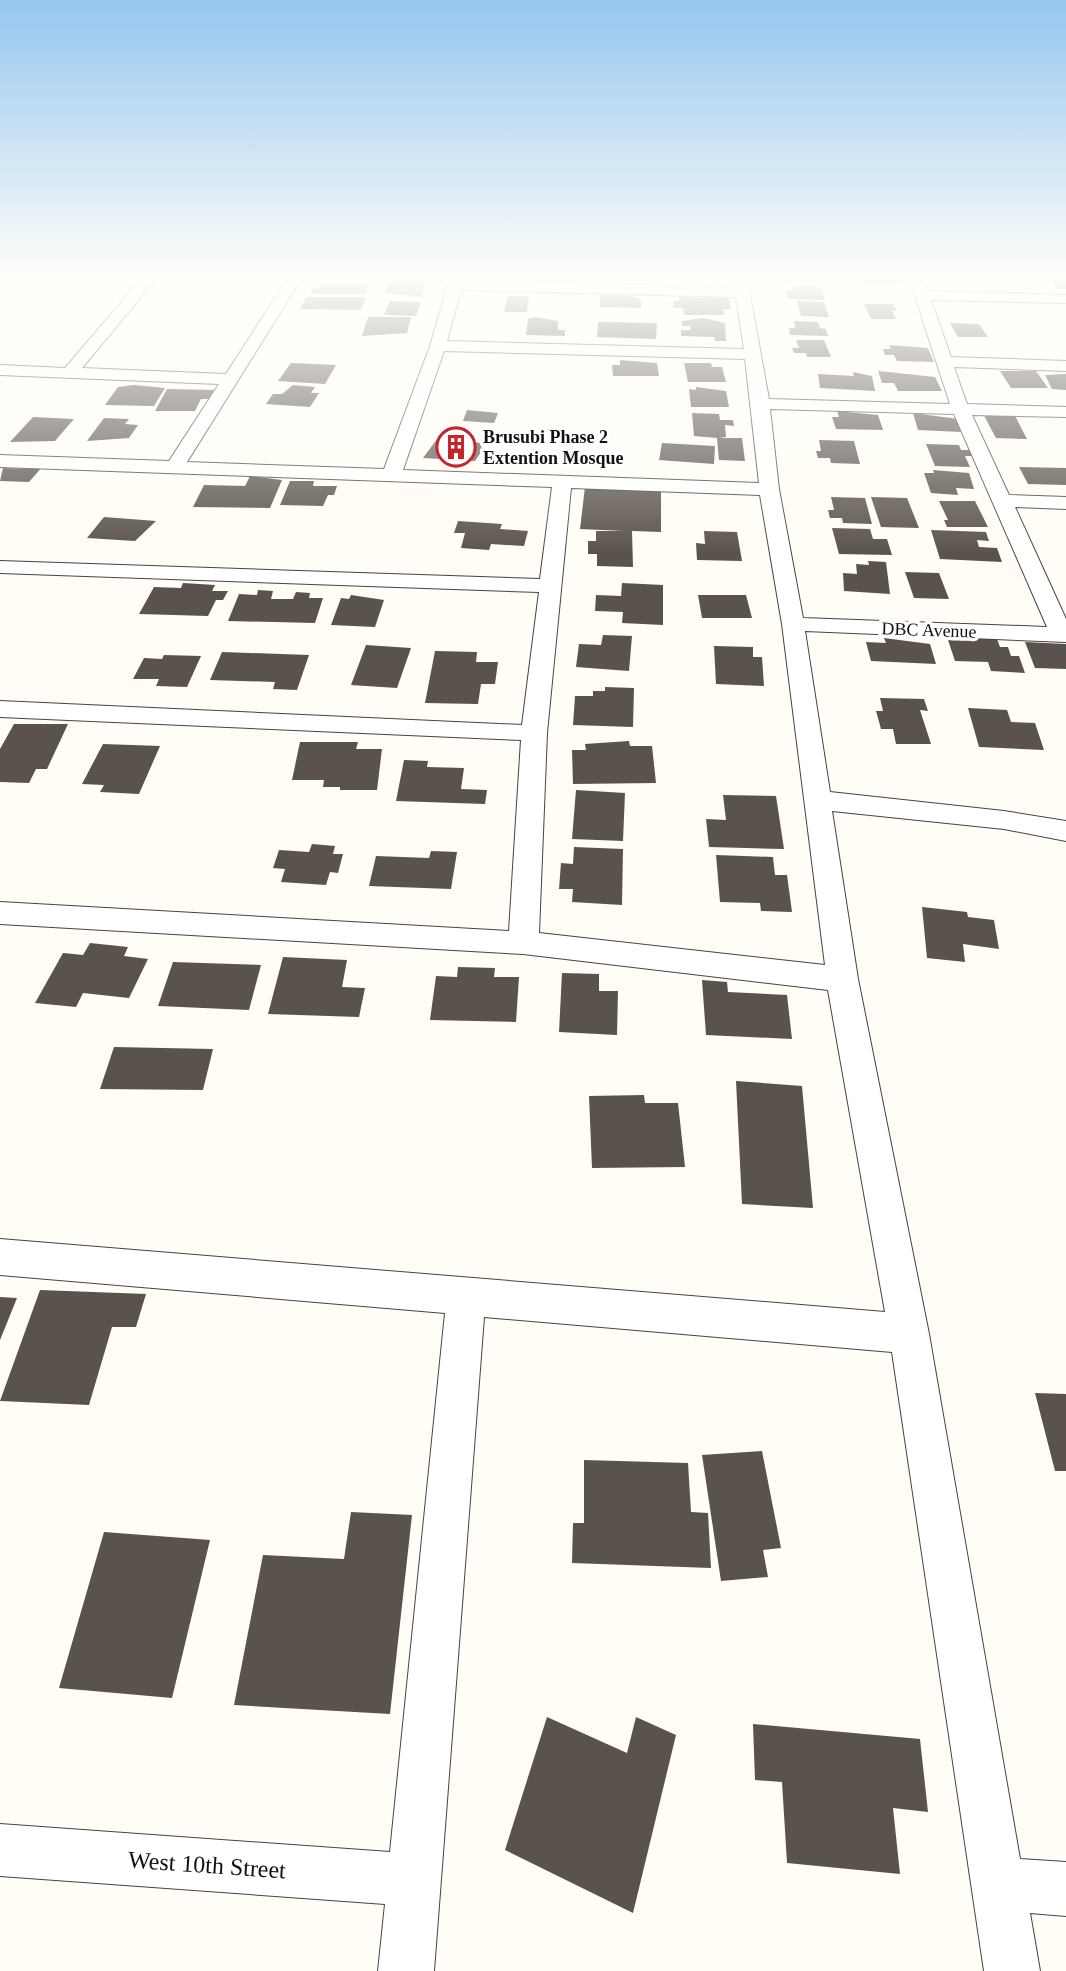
<svg xmlns="http://www.w3.org/2000/svg" width="1066" height="1971" viewBox="0 0 1066 1971" font-family="'Times New Roman',serif">
  <style>
    .building { fill: #5a524d }
    .lines { fill: none; stroke-linecap: round; stroke-linejoin: round }
    .street-casing { stroke: #444; stroke-width: 2 }
    .street { fill: #fff; fill-rule: evenodd }
    .labels { text-anchor: middle; dominant-baseline: central; stroke-width: 7; stroke-linejoin: round; paint-order: stroke }
    .far-poi-label { font-size: 18px; font-weight: bold; fill: #111; stroke: #fff; text-anchor: start }
    .far-street-label { font-size: 18px; fill: #111; stroke: #fff }
    .near-street-label { font-size: 24px; fill: #111; stroke: #fff }
  </style>
  <rect width="100%" height="100%" fill="#fffdf5"/>
  <path class="building" d="M786 278H820L822 282H788Z
    M857 278H897L901 284 861 285Z
    M1050 278H1066V289H1057Z
    M388 281H425L422 297 385 293Z
    M321 283H369L366 294H311L313 288H319Z
    M805 284 822 288 825 300 788 299 785 290H795L794 286Z
    M600 293 636 297 641 300V308L600 307Z
    M508 296H529L527 312H504Z
    M306 297H366L361 310 300 309Z
    M679 297 729 298 731 309H723L724 315H684L683 308H673V301H679Z
    M390 301 421 302 416 316 384 315Z
    M797 301 824 302 829 317 801 316Z
    M864 304H893L897 311H892L896 319H871Z
    M368 317H411L407 333 362 336Z
    M534 317 558 321V330H565V336L526 335 528 319Z
    M703 318 725 323 726 341H715L714 337 681 336V330H691L690 326H682V321Z
    M794 321 818 322 820 328 826 329 828 336 790 335 789 328H795Z
    M598 322 657 323 656 339 597 337Z
    M950 323 979 324 988 337H958Z
    M796 340H824L831 357H807L806 353H794L792 348H799Z
    M889 345 928 348 934 362 897 361 894 355H885L883 349H891Z
    M620 360 657 363 659 376H613L612 365H620Z
    M291 363 336 365 325 384 278 381Z
    M684 363H711L712 367H722L726 382H688Z
    M878 371 935 377 942 391H898L894 383H882Z
    M1000 371H1036L1048 388H1011Z
    M853 372 872 376 875 391 820 388 818 374 854 376Z
    M1066 374V390L1052 389 1045 375Z
    M134 385 165 388 154 406 105 405 118 387Z
    M293 385 315 387 311 393H319L310 407 266 404 273 394H282Z
    M696 387 726 391 729 407H691L689 389 696 390Z
    M167 389 216 390 211 399H201L195 411H155Z
    M467 410 498 413 494 423 463 421Z
    M837 411 878 415 883 430 836 429 832 417H839Z
    M982 412H1013L1027 439 996 438Z
    M692 413 719 414 720 420H733L734 426 725 425 726 437 719 438H742L745 461 719 460 717 438 694 436Z
    M913 413 958 419 962 432 918 430Z
    M33 417 74 419 55 441 10 442Z
    M104 418 129 419 125 424 138 425 129 438 87 441Z
    M437 439 482 443 481 452 475 461 423 458Z
    M819 440 854 441 860 464 831 463 830 458H818L816 451H821Z
    M662 443 715 446 714 464 659 460Z
    M926 444 959 445 961 450H970L972 456H965L970 467 935 466Z
    M28 465 43 466 29 482 0 481 3 468 25 469Z
    M1019 467 1066 468V485L1028 484Z
    M933 470 969 473 974 489 956 488 958 495 931 493 924 473H934Z
    M250 476 282 480 270 508 193 507 204 485 245 486Z
    M290 481H314L313 486H337L334 495H328L323 506 280 505Z
    M585 487 661 489V532L632 531 633 567 597 566V554H588V541H596V531H624L580 529Z
    M831 497 865 498 872 524 843 523 842 518H830L828 510H834Z
    M871 497 907 498 919 528 881 527Z
    M939 501H975L988 527H947L944 520H948Z
    M104 517 156 521 135 541 87 538Z
    M458 521 502 524 500 529 528 531 524 546 491 544 489 550 461 548 465 533H454Z
    M832 528 870 529 873 539H887L892 555 839 554Z
    M931 530 986 532 989 541 977 540 979 547 997 548 1002 562 940 559Z
    M704 531 737 532 742 561 697 560 696 543 705 544Z
    M868 561 886 562 890 594 844 591 843 573 857 574 856 564 869 565Z
    M905 572 939 573 949 599 914 598Z
    M183 583 215 585 212 591H228L223 600H216L208 616 139 614 154 587 181 588Z
    M622 583 663 585V625L622 623 623 612 595 611 596 595 621 596Z
    M258 590 273 591 271 599H293L296 592 310 593 309 598H323L315 623 228 621 239 594 257 595Z
    M351 595 384 600 375 627 331 625 341 598 349 599Z
    M698 595H746L752 618H702Z
    M603 635 632 636 629 671 576 667 579 644 601 645Z
    M947 637 997 639 1000 647H1008L1011 656H1019L1025 673 991 671 988 662 955 661Z
    M884 638 930 644 936 664 871 661 866 642 886 643Z
    M1025 642 1066 644V669L1035 668Z
    M366 645 411 648 397 688 351 685Z
    M714 646 753 647V657H762L764 686 716 684Z
    M435 651 477 652 476 662H498L495 684H481L478 704 425 703Z
    M222 652 309 655 297 690 273 689 275 682 210 680Z
    M164 655 201 656 187 687 156 686 159 679H133L144 658 162 659Z
    M605 687 634 688 633 727 573 725 575 696H593V691H605Z
    M880 698 924 699 928 711 920 710 931 744H896L893 729H881L876 711H883Z
    M968 708 1007 710 1011 722 1035 723 1044 750 979 747Z
    M14 724H68L47 769H36L29 783 0 782V749Z
    M629 741 630 746H652L656 783 573 784 572 750H586L585 744Z
    M300 742H358L356 749H382L377 790H340V787H323L324 780H292Z
    M103 744 160 746 139 794 100 792 104 785 82 784Z
    M404 760 428 761 427 767 464 768 461 789 487 790 485 804 396 801Z
    M576 790 625 793 623 841 572 839Z
    M723 795 776 796 784 849 709 847 706 819 726 820Z
    M312 844 335 846 333 854H343L338 873 330 872 326 885 281 882 285 869 273 868 279 850 309 852Z
    M574 847 623 849 622 905 572 902 573 889H559L561 863 573 864Z
    M431 851 457 852 451 889 369 886 376 856 429 858Z
    M716 855 773 857 775 875H787L792 912 761 911 760 903 720 902Z
    M922 907 967 912 968 917 994 920 999 949 963 944 965 962 927 958Z
    M90 943 128 947 124 956 148 959 129 998 83 993 76 1007 35 1003 63 953 83 955Z
    M283 957 347 960 342 987 365 988 359 1017 268 1014Z
    M173 962 261 965 249 1010 158 1006Z
    M458 967 495 968 494 977H519L516 1022 430 1020 436 976 457 977Z
    M562 973 599 974V991H618L617 1035 559 1032Z
    M702 980 727 982 728 992 787 995 792 1039 706 1035Z
    M114 1047 213 1049 203 1090 100 1089Z
    M736 1081 802 1086 813 1208 742 1204Z
    M644 1095 645 1103H678L685 1167 592 1168 589 1096Z
    M40 1290 146 1294 136 1327H112L89 1405 0 1401Z
    M0 1297 17 1298 0 1340Z
    M1035 1393 1066 1394V1471H1055Z
    M762 1451 781 1548 763 1550 768 1577 721 1581 702 1455Z
    M584 1460 688 1463 691 1512 708 1513 711 1568 572 1563 573 1523H584Z
    M351 1512 412 1515 390 1714 234 1705 263 1555 344 1559Z
    M104 1532 210 1540 172 1698 59 1688Z
    M547 1717 627 1753 636 1717 676 1735 633 1913 505 1850Z
    M753 1724 920 1739 928 1812 893 1808 900 1874 787 1863 782 1782 755 1780Z"/>
  <g class="lines">
    <g class="street-casing">
      <path id="street" d="M142 278H157L82 368 226 374 288 278H302L187 462 384 469 430 346 450 278 734 288 733 278H747L769 399 950 404 909 278H923L928 291 1066 295V303L931 300 951 357 1066 361V371L954 367 967 404 1066 407V417L972 415 1009 495 1066 497V509L1015 507 1066 619V642L805 631 830 792 1004 811 1066 821V841L1004 829 832 811 858 979 929 1334 1020 1859 1066 1862V1916L1030 1913 1040 1971H984L892 1352 484 1317 434 1971H378L385 1904 0 1876V1824L390 1852 445 1313 0 1275V1239L885 1312 828 990 523 954 0 924V902L509 931 521 740 0 717V701L522 725 539 592 0 573V561L540 579 552 487 0 467V455L169 461 219 384 0 375V365L65 368ZM461 290 736 297 744 349 447 341ZM444 351 745 359 759 483 403 470ZM770 409 954 414 1047 627 803 618 779 489ZM571 488 760 495 782 624 825 965 539 933 547 733Z"/>
    </g>
    <use href="#street" class="street"/>
  </g>
  <linearGradient id="sky" x2="0" y2="1"><stop stop-color="#95c6ee"/><stop offset="0.5" stop-color="#fffefa"/><stop offset="1" stop-color="#fffefa" stop-opacity="0"/></linearGradient>
  <rect width="1066" height="554" fill="url(#sky)"/>
  <defs>
    <g id="building-ring" transform="scale(2.0125)"><circle r="9.5" fill="#fff" stroke="#c4262e" stroke-width="1.5"/><path d="M-4-6H4V6H1V3H-1V6H-4ZM-2.5-4.3h1.7v1.8h-1.7ZM.8-4.3h1.7v1.8H.8ZM-2.5-1h1.7V.8h-1.7ZM.8-1h1.7V.8H.8Z" fill="#c4262e"/></g>
  </defs>
  <g fill-rule="evenodd">
    <use href="#building-ring" x="456" y="447"/>
  </g>
  <g class="labels">
    <g class="far-poi-label">
      <text x="483" y="437">Brusubi Phase 2<tspan x="483" dy="21">Extention Mosque</tspan></text>
    </g>
    <g class="far-street-label">
      <text transform="translate(929 630) rotate(2)">DBC Avenue</text>
    </g>
    <g class="near-street-label">
      <text transform="translate(207 1865) rotate(4)">West 10th Street</text>
    </g>
  </g>
</svg>
